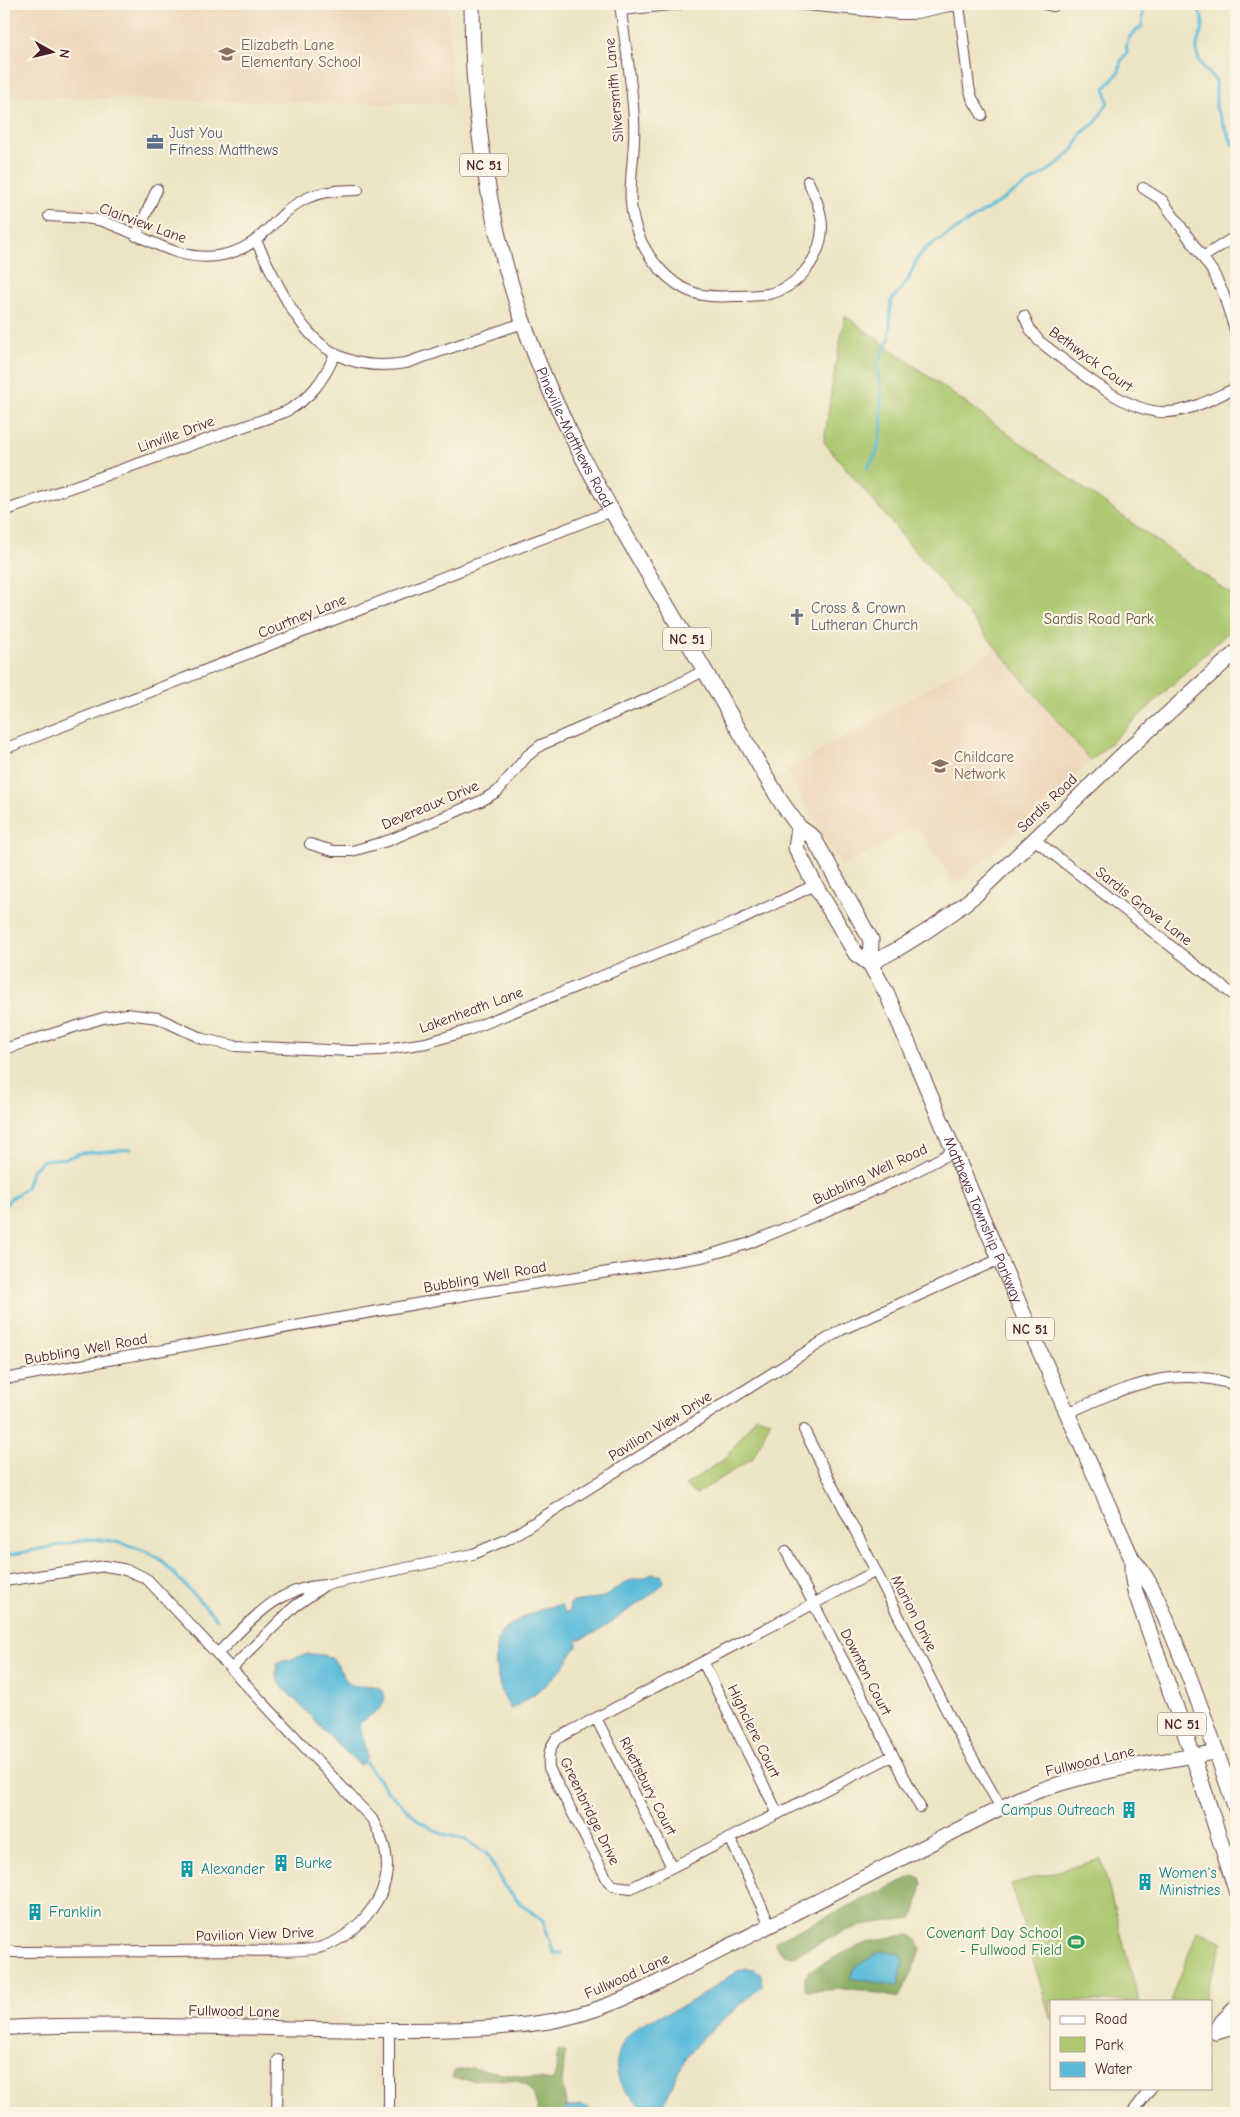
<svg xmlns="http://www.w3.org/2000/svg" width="1240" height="2117" viewBox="0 0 1240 2117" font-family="'Comic Neue',sans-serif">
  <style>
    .built { fill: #edd7bb }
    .green { fill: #acc86f; stroke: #7b744d }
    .forest { fill: #89ac62; stroke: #6a6646 }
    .water { fill: #5cbbda; stroke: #536d82 }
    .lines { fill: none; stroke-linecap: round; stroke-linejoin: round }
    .stream { stroke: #5cbbda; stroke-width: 3 }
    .street-casing { stroke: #623d42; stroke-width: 12 }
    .secondary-casing { stroke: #623d42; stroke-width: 16 }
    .primary-casing { stroke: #623d42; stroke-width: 17 }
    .street { stroke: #fff; stroke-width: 10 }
    .secondary { stroke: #fff; stroke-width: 14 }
    .primary { stroke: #fff; stroke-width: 15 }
    .labels { text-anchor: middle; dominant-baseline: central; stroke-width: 4.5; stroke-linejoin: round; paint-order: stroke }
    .shield { fill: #fcf5e5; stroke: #7f5f63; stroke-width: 1 }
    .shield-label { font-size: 14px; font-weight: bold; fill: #4a1f2b }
    .education-label { font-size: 15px; fill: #785e54; stroke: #fcf5e5; text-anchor: start }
    .street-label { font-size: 15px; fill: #4a1f2b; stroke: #fcf5e5 }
    .service-label { font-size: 15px; fill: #4e5e75; stroke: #fcf5e5; text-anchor: start }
    .worship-label { font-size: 15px; fill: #5b616d; stroke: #fcf5e5; text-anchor: start }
    .park-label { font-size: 15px; fill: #67523f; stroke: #fcf5e5 }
    .culture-label { font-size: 15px; fill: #0d838f; stroke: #fcf5e5; text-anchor: start }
    .leisure-label { font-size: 15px; fill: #27864d; stroke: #fcf5e5; text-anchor: end }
  </style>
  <rect width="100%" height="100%" fill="#fcf5e5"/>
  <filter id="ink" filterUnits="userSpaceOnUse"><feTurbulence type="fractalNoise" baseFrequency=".02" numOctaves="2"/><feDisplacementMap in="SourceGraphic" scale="10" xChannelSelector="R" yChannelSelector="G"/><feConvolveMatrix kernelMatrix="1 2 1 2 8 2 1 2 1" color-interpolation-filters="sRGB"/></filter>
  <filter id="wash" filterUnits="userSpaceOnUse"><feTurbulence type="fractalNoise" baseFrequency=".0096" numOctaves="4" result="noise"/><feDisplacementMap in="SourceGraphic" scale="20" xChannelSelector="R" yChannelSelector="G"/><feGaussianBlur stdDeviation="1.12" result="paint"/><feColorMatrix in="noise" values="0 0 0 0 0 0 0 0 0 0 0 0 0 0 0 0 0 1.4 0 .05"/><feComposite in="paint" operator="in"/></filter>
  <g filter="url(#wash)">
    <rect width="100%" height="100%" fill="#ede4c4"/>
    <path class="built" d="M4 4H448L453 105 4 97Z
      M997 648 1091 761 969 874 954 883 917 826 841 867 786 771Z"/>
    <path class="green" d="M845 316 1236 598V625L1091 761 824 442 833 379Z
      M756 1416 771 1420 753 1458 695 1495 685 1485 725 1459 752 1423Z
      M1101 1859 1139 2001H1051V2020L1011 1884Z
      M1197 1931 1223 1941 1203 2001H1171Z"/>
    <path class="forest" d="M913 1876 920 1878 922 1884 915 1913 912 1918 868 1924 844 1931 793 1956C784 1956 778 1952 775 1943L777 1940Z
      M911 1935 918 1941 921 1950 901 1995 898 1998 862 1990 843 1989 808 1991 805 1989V1977L808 1972C844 1952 869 1937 911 1935Z
      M562 2050 565 2053 562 2085 567 2107 565 2111V2113H539C536 2106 535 2093 529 2087 517 2074 469 2083 452 2078L454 2071 472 2068 552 2081C558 2073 555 2062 558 2052Z"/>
    <path class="water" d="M652 1574 661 1575 663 1578 662 1584 656 1591 597 1632 577 1640V1646C572 1652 569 1660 564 1666 551 1682 529 1699 511 1709 498 1693 489 1650 502 1632 510 1621 548 1605 561 1605L566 1613 569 1612 570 1604 573 1602 604 1597 628 1581 644 1578Z
      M308 1654C344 1654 332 1667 351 1685 362 1689 373 1681 383 1691 391 1710 368 1713 359 1725 360 1737 373 1755 362 1764H359L334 1741 280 1684 276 1677 277 1663Z
      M887 1951 901 1954 903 1959 902 1967 898 1986 850 1978 854 1968 879 1952Z
      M746 1968 755 1969 761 1974 762 1986 702 2038 686 2057 663 2105 651 2110C640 2104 628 2097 622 2086 610 2065 620 2037 640 2025 656 2015 676 2011 692 2001 708 1992 722 1981 737 1971Z
      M582 2105 589 2108 592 2113H565L564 2111 567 2107Z"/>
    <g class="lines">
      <path class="stream" d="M1196 4C1198 10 1202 16 1203 22 1204 29 1200 34 1198 41 1193 59 1204 69 1216 81V108L1233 145
        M867 468 877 452 882 424 881 389 877 366 889 339 891 301 908 280 917 259 925 249 1054 167 1073 150 1082 133 1096 122 1108 102 1105 88 1119 72 1121 61 1127 53C1125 37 1131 35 1142 26L1143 12 1139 4
        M4 1208 10 1199 26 1188 32 1170 44 1160 67 1158 80 1153 131 1149
        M4 1556 91 1539C114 1540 139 1547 159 1558L217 1619
        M365 1762 385 1788 419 1821 442 1834 464 1839 487 1854 504 1886 520 1903 543 1921 554 1953H562"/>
    </g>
  </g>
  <g filter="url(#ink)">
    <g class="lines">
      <g class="street-casing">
        <path id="street" d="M620 4C625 42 632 82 634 120 637 166 620 198 642 243 652 263 669 282 689 291 703 297 718 297 734 296 745 296 757 296 768 294 798 288 821 258 822 228 822 211 815 196 808 181
          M796 4 900 14H912L959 4
          M959 4 969 87 972 98 982 115
          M1044 4 1054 6
          M621 10 680 4
          M1143 188 1162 200 1213 272 1223 293 1236 333
          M49 216C65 217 83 217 98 220 140 231 172 262 217 256 264 249 271 216 305 199 321 191 340 190 358 190
          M136 236 157 189
          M256 241C291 309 314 378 406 363L523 323
          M1203 257 1236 236
          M1024 316 1030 329 1039 341C1072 366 1127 415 1168 412 1192 411 1215 397 1236 388
          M4 511 285 412C310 399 324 380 335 354
          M4 749 612 511
          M1034 839 1236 997
          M310 844 333 851H352L390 840 481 801 498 791 527 756 541 745 661 693 705 670
          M4 1049 103 1018 127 1014 158 1018 203 1039 235 1046 351 1051 380 1050 426 1043 466 1031 736 922 815 885
          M4 1379 476 1293 702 1257 747 1244 843 1204 909 1175 954 1151
          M1068 1413C1122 1388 1177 1363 1236 1386
          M804 1430 955 1727 1001 1808
          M786 1551 920 1807
          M876 1571 556 1739C549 1749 548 1756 549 1768L608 1881 614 1886 631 1888 892 1756
          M4 1581 105 1566C121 1568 134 1571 148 1580L372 1819C380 1834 387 1848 387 1866 387 1902 352 1939 318 1948 295 1953 252 1950 227 1950 153 1952 78 1951 4 1952
          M325 1585 473 1554 508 1539 841 1330 1000 1259
          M217 1654C251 1621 275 1588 325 1585L294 1607 231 1669
          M703 1662 778 1814
          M596 1718 672 1867
          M730 1838 770 1925
          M389 2030V2113
          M277 2113 278 2060
          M1132 2113 1151 2088"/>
      </g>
      <g class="secondary-casing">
        <path id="secondary" d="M870 964C909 944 943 922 977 894L1124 753 1236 652
          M4 2028C108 2023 213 2027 318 2029 393 2030 477 2033 552 2021 583 2015 613 2004 641 1991L1022 1797C1084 1772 1151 1763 1217 1752"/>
      </g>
      <g class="primary-casing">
        <g id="primary">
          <path id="s1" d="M472 4C472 115 488 225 526 330 559 423 610 509 660 594 701 663 740 733 781 802L799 827 813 837 871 940 870 964"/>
          <path id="s2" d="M799 827 796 848 815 885 856 954 870 964 887 994 1025 1318 1132 1559C1152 1581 1161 1608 1173 1636 1197 1693 1216 1751 1236 1809"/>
          <path d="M1132 1559V1574L1135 1591 1193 1756 1236 1890"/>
          <path d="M1216 2032 1222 2022 1236 2008"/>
          <path d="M1216 2032 1236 2026"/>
        </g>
      </g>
      <use href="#street" class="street"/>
      <use href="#secondary" class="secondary"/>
      <use href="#primary" class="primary"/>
    </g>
  </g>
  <defs>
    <g id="school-bare" transform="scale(1.35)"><path d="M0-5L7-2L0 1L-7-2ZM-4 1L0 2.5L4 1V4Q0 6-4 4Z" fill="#8d6e63" stroke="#fcf5e5" stroke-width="2.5" paint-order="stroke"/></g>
    <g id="office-bare" transform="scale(1.35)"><path d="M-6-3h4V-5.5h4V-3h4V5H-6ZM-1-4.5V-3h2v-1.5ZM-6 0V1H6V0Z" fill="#5c6f8a" stroke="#fcf5e5" stroke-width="2.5" paint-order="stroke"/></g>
    <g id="church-bare" transform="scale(1.35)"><path d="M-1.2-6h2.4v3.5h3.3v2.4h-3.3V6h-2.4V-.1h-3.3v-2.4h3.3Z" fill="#6b7280" stroke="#fcf5e5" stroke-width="2.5" paint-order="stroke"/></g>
    <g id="building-bare" transform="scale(1.35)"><path d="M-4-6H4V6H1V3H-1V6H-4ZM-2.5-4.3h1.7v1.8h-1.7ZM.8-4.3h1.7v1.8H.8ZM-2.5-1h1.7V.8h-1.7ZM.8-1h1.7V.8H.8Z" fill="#0f9aa8" stroke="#fcf5e5" stroke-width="2.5" paint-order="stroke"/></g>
    <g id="stadium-bare" transform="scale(1.35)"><path d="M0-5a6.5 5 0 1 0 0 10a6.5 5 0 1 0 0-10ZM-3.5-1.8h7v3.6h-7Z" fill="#2e9e5b" stroke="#fcf5e5" stroke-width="2.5" paint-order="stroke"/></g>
  </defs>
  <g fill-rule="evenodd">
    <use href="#school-bare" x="227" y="54"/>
    <use href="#office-bare" x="155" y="142"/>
    <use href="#church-bare" x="797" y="617"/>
    <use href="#school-bare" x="940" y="766"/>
    <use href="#building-bare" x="1129" y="1810"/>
    <use href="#building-bare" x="281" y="1863"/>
    <use href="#building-bare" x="187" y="1869"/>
    <use href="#building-bare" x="1145" y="1882"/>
    <use href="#building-bare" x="35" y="1912"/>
    <use href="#stadium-bare" x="1076" y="1942"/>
  </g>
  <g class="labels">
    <g class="shield">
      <rect x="460" y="153.5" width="48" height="23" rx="4"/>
      <rect x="663" y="627.5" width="48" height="23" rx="4"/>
      <rect x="1006" y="1317.5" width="48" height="23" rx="4"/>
      <rect x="1158" y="1712.5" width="48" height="23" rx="4"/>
    </g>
    <g class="shield-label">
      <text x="484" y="165">NC 51</text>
      <text x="687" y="639">NC 51</text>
      <text x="1030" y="1329">NC 51</text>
      <text x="1182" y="1724">NC 51</text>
    </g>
    <g class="education-label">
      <text x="241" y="45">Elizabeth Lane<tspan x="241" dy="17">Elementary School</tspan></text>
      <text x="954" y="757">Childcare<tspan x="954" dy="17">Network</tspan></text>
    </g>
    <g class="street-label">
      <text transform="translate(614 90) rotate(-95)">Silversmith Lane</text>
      <text transform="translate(143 223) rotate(20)">Clairview Lane</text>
      <text transform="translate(1091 359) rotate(36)">Bethwyck Court</text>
      <text transform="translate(176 434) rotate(-20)">Linville Drive</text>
      <text stroke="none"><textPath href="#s1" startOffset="450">Pineville-Matthews Road</textPath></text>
      <text transform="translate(302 616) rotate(-22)">Courtney Lane</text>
      <text transform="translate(1047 803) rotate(-44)">Sardis Road</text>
      <text transform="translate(430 805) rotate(-23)">Devereaux Drive</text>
      <text transform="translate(1144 906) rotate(38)">Sardis Grove Lane</text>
      <text transform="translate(471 1010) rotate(-20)">Lakenheath Lane</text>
      <text transform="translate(870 1174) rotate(-25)">Bubbling Well Road</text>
      <text stroke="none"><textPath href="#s2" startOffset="440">Matthews Township Parkway</textPath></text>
      <text transform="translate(485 1277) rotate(-10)">Bubbling Well Road</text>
      <text transform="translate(86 1349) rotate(-10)">Bubbling Well Road</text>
      <text transform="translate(660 1426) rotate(-32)">Pavilion View Drive</text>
      <text transform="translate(914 1613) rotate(63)">Marion Drive</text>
      <text transform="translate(866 1672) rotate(63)">Downton Court</text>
      <text transform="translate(754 1731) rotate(64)">Highclere Court</text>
      <text transform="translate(1090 1761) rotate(-13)">Fullwood Lane</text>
      <text transform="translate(648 1786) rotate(63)">Rhettsbury Court</text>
      <text transform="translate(590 1811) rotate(64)">Greenbridge Drive</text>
      <text transform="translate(255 1934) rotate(-2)">Pavilion View Drive</text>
      <text transform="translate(627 1976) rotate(-24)">Fullwood Lane</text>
      <text transform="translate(234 2011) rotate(1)">Fullwood Lane</text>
    </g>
    <g class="service-label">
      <text x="169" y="133">Just You<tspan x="169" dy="17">Fitness Matthews</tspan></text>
    </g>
    <g class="worship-label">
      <text x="811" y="608">Cross &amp; Crown<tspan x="811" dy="17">Lutheran Church</tspan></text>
    </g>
    <g class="park-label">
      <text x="1099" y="619">Sardis Road Park</text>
    </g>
    <g class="culture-label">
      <text x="1115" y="1810" text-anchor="end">Campus Outreach</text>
      <text x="295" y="1863">Burke</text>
      <text x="201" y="1869">Alexander</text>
      <text x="1159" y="1873">Women's<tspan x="1159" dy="17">Ministries</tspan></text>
      <text x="49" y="1912">Franklin</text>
    </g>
    <g class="leisure-label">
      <text x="1062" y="1933">Covenant Day School<tspan x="1062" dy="17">- Fullwood Field</tspan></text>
    </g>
  </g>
  <rect width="1240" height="2117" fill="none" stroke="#fcf5e5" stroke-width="20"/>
  <rect x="1050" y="2000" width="162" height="90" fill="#fcf5e5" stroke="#b59f9b"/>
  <rect x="1060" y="2016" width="25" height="8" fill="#ffffff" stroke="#b59f9b"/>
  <text x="1095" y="2024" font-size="15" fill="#4a1f2b">Road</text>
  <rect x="1060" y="2037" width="25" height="15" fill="#acc86f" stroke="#b59f9b"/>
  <text x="1095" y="2050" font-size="15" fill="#4a1f2b">Park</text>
  <rect x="1060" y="2062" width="25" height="15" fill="#5cbbda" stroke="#b59f9b"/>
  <text x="1095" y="2074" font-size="15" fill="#4a1f2b">Water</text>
  <g transform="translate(52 52) rotate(98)" stroke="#fcf5e5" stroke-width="4" paint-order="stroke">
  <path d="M0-4L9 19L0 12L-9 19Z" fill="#4a1f2b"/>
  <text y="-8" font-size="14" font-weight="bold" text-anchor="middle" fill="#4a1f2b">N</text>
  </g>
</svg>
